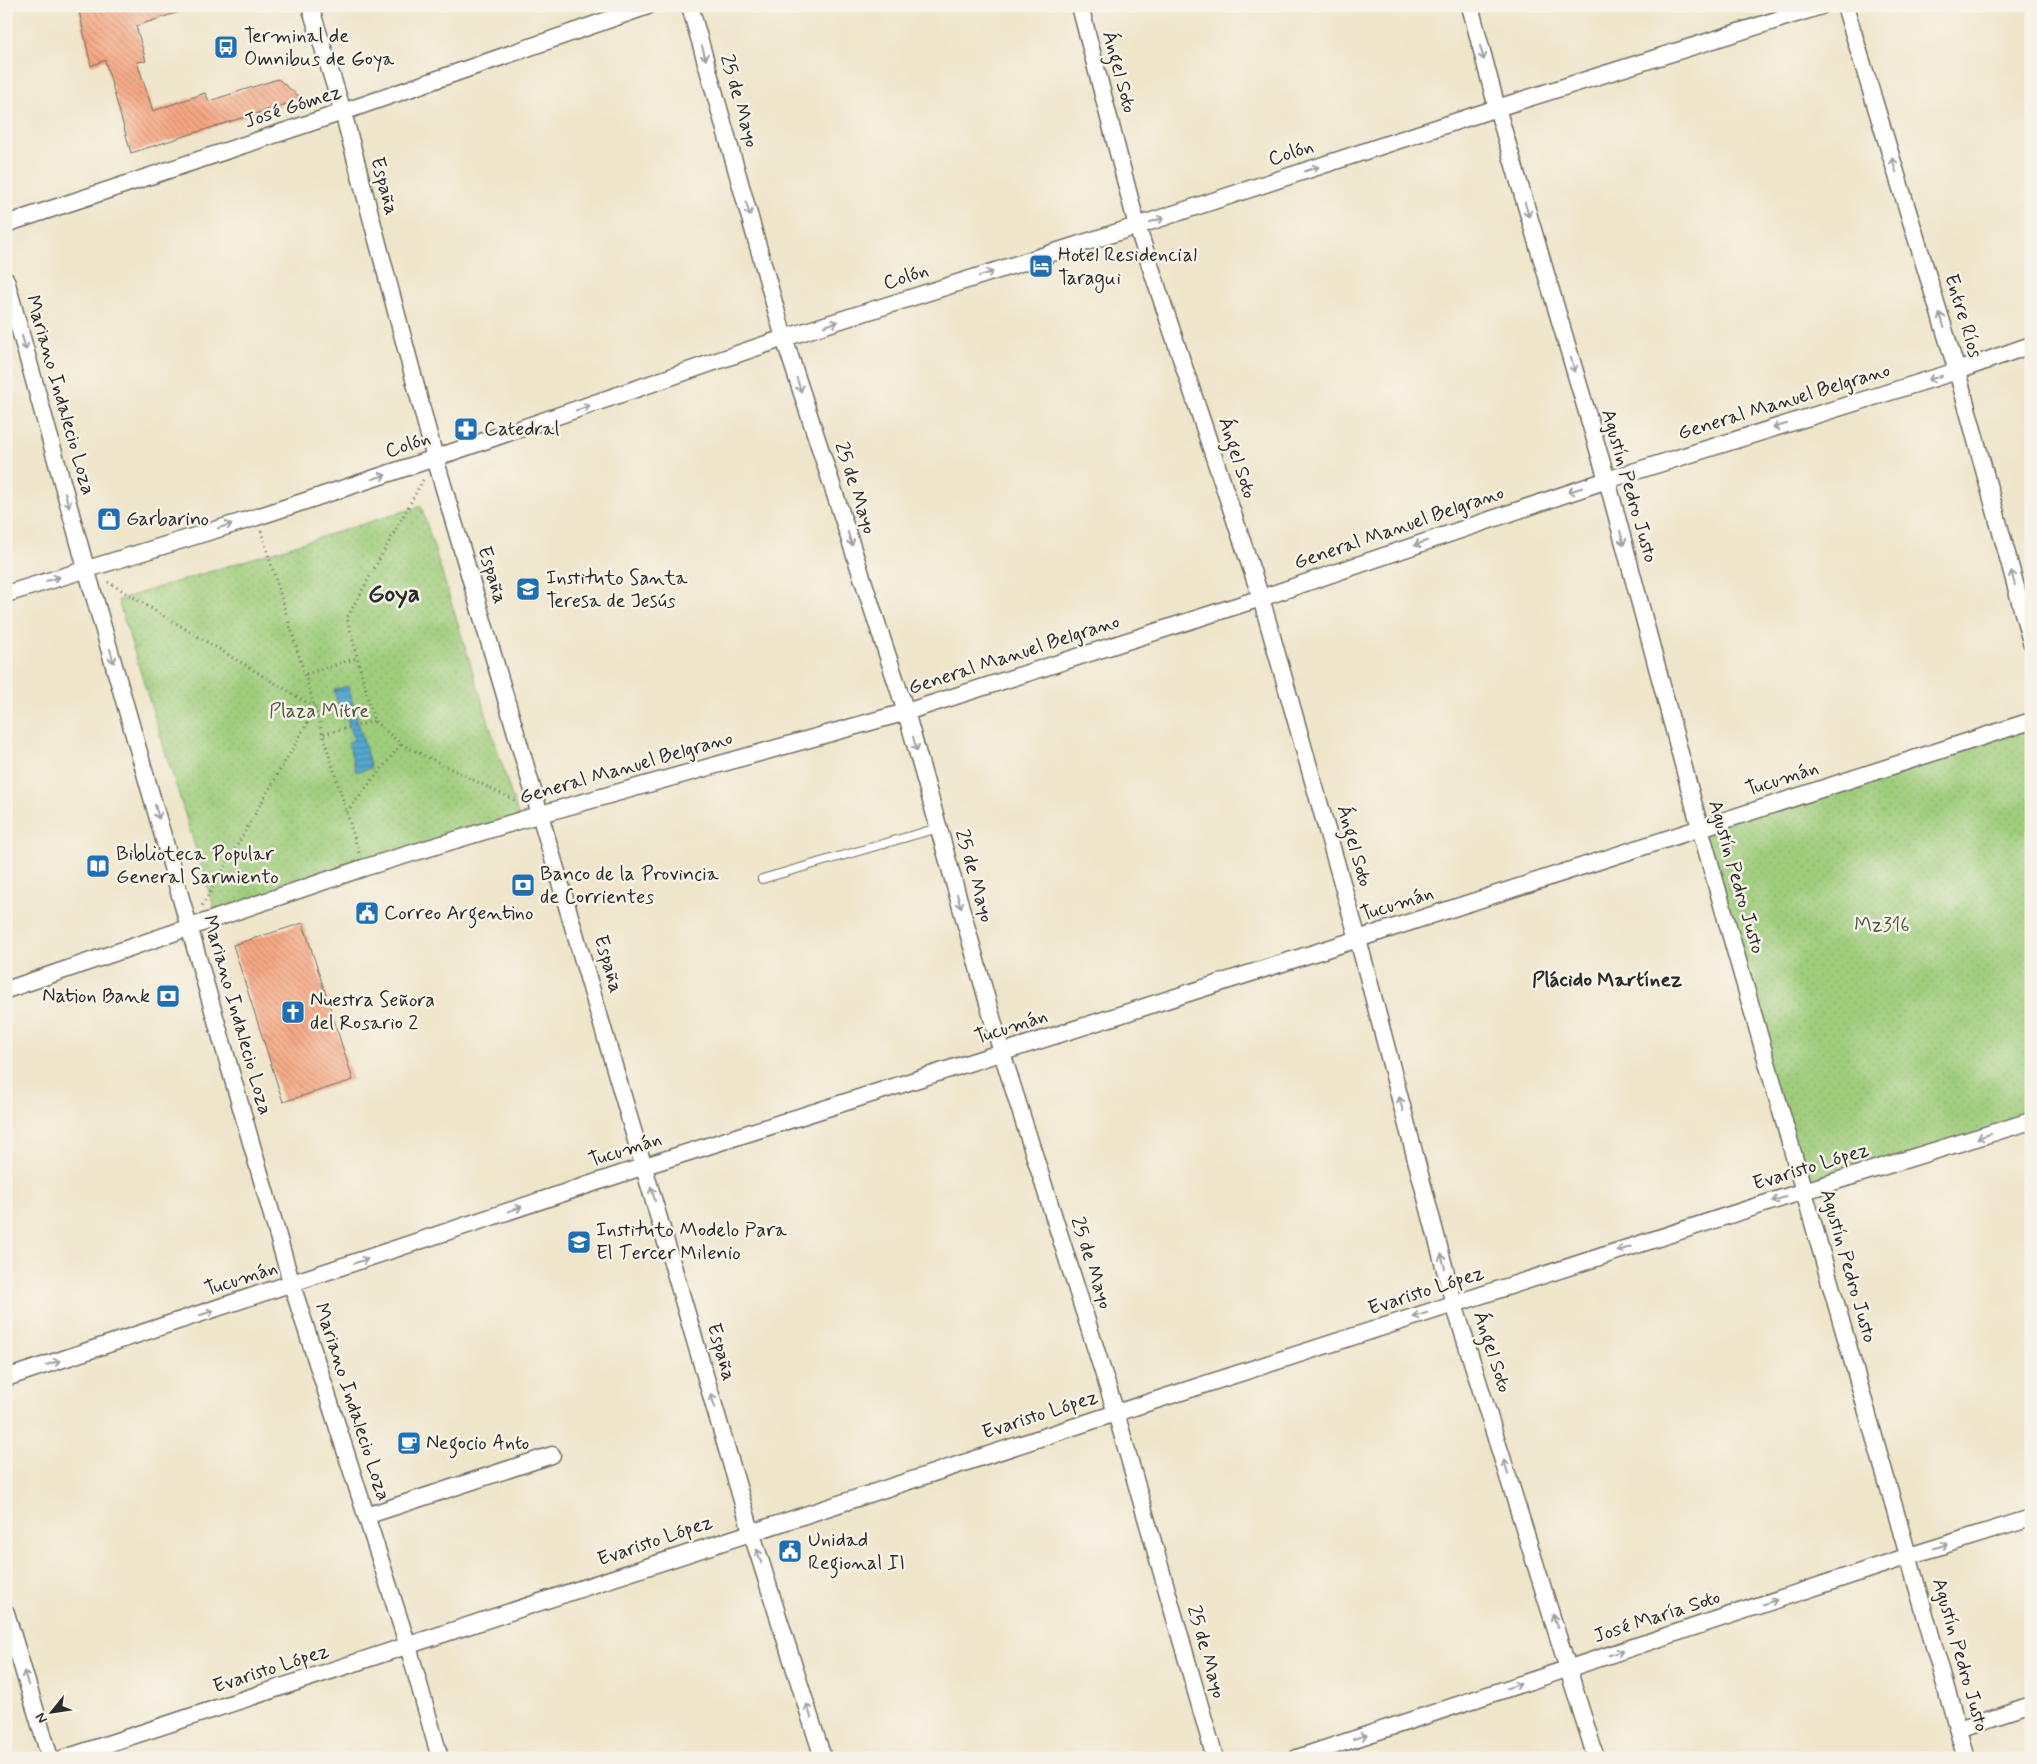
<svg xmlns="http://www.w3.org/2000/svg" width="2037" height="1764" viewBox="0 0 2037 1764" font-family="Mynerve,sans-serif">
  <style>
    .green { fill: url(#green-dots); stroke: #657c54 }
    .water { fill: url(#water-rules); stroke: #406a7e }
    .building { fill: url(#building-back-hatch) }
    .lines { fill: none; stroke-linecap: round; stroke-linejoin: round }
    .lane-casing { stroke: #706c63; stroke-width: 10 }
    .street-casing { stroke: #706c63; stroke-width: 19 }
    .path { stroke: #706c63; stroke-width: 3; stroke-dasharray: 1 4; stroke-linecap: butt }
    .lane { stroke: #fff; stroke-width: 8 }
    .street { stroke: #fff; stroke-width: 16 }
    .oneway { stroke: #a0a0a0 }
    .labels { text-anchor: middle; dominant-baseline: central; stroke-width: 5; stroke-linejoin: round; paint-order: stroke }
    .poi-label { font-size: 20px; fill: #2b2b2b; stroke: #f7f3e8; text-anchor: start }
    .street-label { font-size: 20px; fill: #2b2b2b; stroke: #f7f3e8 }
    .park-label { font-size: 20px; fill: #48543f; stroke: #f7f3e8 }
    .neighbourhood-label { font-size: 21px; font-weight: bold; fill: #2b2b2b; stroke: #f7f3e8 }
    .district-label { font-size: 25px; font-weight: bold; fill: #2b2b2b; stroke: #f7f3e8 }
  </style>
  <defs>
    <pattern id="green-dots" width="8" height="8" patternUnits="userSpaceOnUse" patternTransform="scale(1.25)"><rect width="8" height="8" fill="#9fcd7c"/><path d="M2 2h.1M6 6h.1" fill="none" stroke="#89b06b" stroke-width="1.8" stroke-linecap="round"/></pattern>
    <pattern id="water-rules" width="6" height="5" patternUnits="userSpaceOnUse" patternTransform="scale(1.25)"><rect width="6" height="5" fill="#54a8d0"/><path d="M0 2.5h6" fill="none" stroke="#4689a9"/></pattern>
    <pattern id="building-back-hatch" width="6" height="6" patternUnits="userSpaceOnUse" patternTransform="scale(1.25)"><rect width="6" height="6" fill="#f7a782"/><path d="M-1 5l2 2M0 0l6 6M5-1l2 2" fill="none" stroke="#c8886b"/></pattern>
  </defs>
  <rect width="100%" height="100%" fill="#f7f3e8"/>
  <filter id="ink" filterUnits="userSpaceOnUse"><feTurbulence type="fractalNoise" baseFrequency=".02" numOctaves="2"/><feDisplacementMap in="SourceGraphic" scale="10" xChannelSelector="R" yChannelSelector="G"/><feConvolveMatrix kernelMatrix="1 2 1 2 8 2 1 2 1" color-interpolation-filters="sRGB"/></filter>
  <filter id="wash" filterUnits="userSpaceOnUse"><feTurbulence type="fractalNoise" baseFrequency=".0096" numOctaves="4" result="noise"/><feDisplacementMap in="SourceGraphic" scale="20" xChannelSelector="R" yChannelSelector="G"/><feGaussianBlur stdDeviation="1.12" result="paint"/><feColorMatrix in="noise" values="0 0 0 0 0 0 0 0 0 0 0 0 0 0 0 0 0 1.4 0 .05"/><feComposite in="paint" operator="in"/></filter>
  <g filter="url(#wash)">
    <rect width="100%" height="100%" fill="#efe5ca"/>
    <path class="green" d="M421 506 520 822 217 917 118 600Z
      M2031 721V1121L1804 1191 1700 828Z"/>
    <path class="water" d="M348 686 371 768 356 772 348 742 354 740 347 718 342 719 334 690Z"/>
    <g id="blocks">
      <path class="building" d="M78 6H187L188 9 136 26 146 61 137 62 153 111 205 93 209 101 278 79 302 99 131 153 105 60 91 66Z
        M303 923 353 1080 283 1102 233 945Z"/>
    </g>
  </g>
  <g filter="url(#ink)">
    <use href="#blocks" fill-opacity="0" stroke="#706c63" stroke-width="1"/>
    <g class="lines">
      <g class="lane-casing">
        <path id="lane" d="M762 879 938 828"/>
      </g>
      <g class="street-casing">
        <path id="street" d="M310 6 343 112 435 458 751 1531 823 1758
          M690 6 784 338 906 712 1002 1053 1116 1413 1215 1758
          M1080 6 1137 226 1261 598 1358 939 1454 1304 1596 1758
          M1470 6 1497 108 1607 480 1700 828 1966 1758
          M1845 6 1957 371 2031 642
          M6 224 343 112 648 6
          M6 280 86 568 292 1285 408 1646 440 1758
          M6 594 257 517 435 458 784 338 1137 226 1497 108 1821 6
          M6 990 363 868 541 814 906 712 1261 598 1607 480 1957 371 2031 345
          M6 1378 645 1166 1358 939 2031 721
          M366 1516 552 1455
          M6 1613 50 1758
          M1958 1729 2031 1705
          M65 1758 1116 1413 1804 1191 2031 1121
          M1297 1758 1909 1556 2031 1518"/>
      </g>
      <path class="path" d="M423 480 347 618 374 721 401 744 518 802
        M261 531 359 853
        M108 582 316 708 202 906
        M306 674 357 658
        M324 734 374 721
        M347 812 401 744"/>
      <use href="#lane" class="lane"/>
      <use href="#street" class="street"/>
    </g>
    <defs><path id="oneway-shaft" d="M-6 0H5M1.5-3L5.5 0L1.5 3" fill="none" stroke-width="1.6" stroke-linecap="round" stroke-linejoin="round" transform="scale(1.25)"/></defs>
    <g class="oneway">
      <use href="#oneway-shaft" transform="translate(704 53) rotate(74)"/>
      <use href="#oneway-shaft" transform="translate(1482 53) rotate(75)"/>
      <use href="#oneway-shaft" transform="translate(1894 165) rotate(-107)"/>
      <use href="#oneway-shaft" transform="translate(1312 169) rotate(-18)"/>
      <use href="#oneway-shaft" transform="translate(748 209) rotate(74)"/>
      <use href="#oneway-shaft" transform="translate(1527 210) rotate(74)"/>
      <use href="#oneway-shaft" transform="translate(1157 220) rotate(-18)"/>
      <use href="#oneway-shaft" transform="translate(986 274) rotate(-18)"/>
      <use href="#oneway-shaft" transform="translate(1942 320) rotate(-107)"/>
      <use href="#oneway-shaft" transform="translate(831 324) rotate(-18)"/>
      <use href="#oneway-shaft" transform="translate(24 343) rotate(74)"/>
      <use href="#oneway-shaft" transform="translate(1573 365) rotate(74)"/>
      <use href="#oneway-shaft" transform="translate(1935 378) rotate(163)"/>
      <use href="#oneway-shaft" transform="translate(799 385) rotate(72)"/>
      <use href="#oneway-shaft" transform="translate(583 408) rotate(-19)"/>
      <use href="#oneway-shaft" transform="translate(1780 426) rotate(163)"/>
      <use href="#oneway-shaft" transform="translate(379 477) rotate(-18)"/>
      <use href="#oneway-shaft" transform="translate(1575 490) rotate(161)"/>
      <use href="#oneway-shaft" transform="translate(67 500) rotate(74)"/>
      <use href="#oneway-shaft" transform="translate(225 526) rotate(-17)"/>
      <use href="#oneway-shaft" transform="translate(1622 538) rotate(75)"/>
      <use href="#oneway-shaft" transform="translate(850 539) rotate(72)"/>
      <use href="#oneway-shaft" transform="translate(1421 543) rotate(161)"/>
      <use href="#oneway-shaft" transform="translate(2013 578) rotate(-105)"/>
      <use href="#oneway-shaft" transform="translate(53 579) rotate(-18)"/>
      <use href="#oneway-shaft" transform="translate(112 656) rotate(74)"/>
      <use href="#oneway-shaft" transform="translate(915 744) rotate(74)"/>
      <use href="#oneway-shaft" transform="translate(157 812) rotate(74)"/>
      <use href="#oneway-shaft" transform="translate(959 901) rotate(74)"/>
      <use href="#oneway-shaft" transform="translate(1401 1104) rotate(-105)"/>
      <use href="#oneway-shaft" transform="translate(1984 1136) rotate(163)"/>
      <use href="#oneway-shaft" transform="translate(653 1194) rotate(-106)"/>
      <use href="#oneway-shaft" transform="translate(1779 1199) rotate(162)"/>
      <use href="#oneway-shaft" transform="translate(515 1209) rotate(-19)"/>
      <use href="#oneway-shaft" transform="translate(1624 1249) rotate(162)"/>
      <use href="#oneway-shaft" transform="translate(361 1261) rotate(-19)"/>
      <use href="#oneway-shaft" transform="translate(1443 1261) rotate(-105)"/>
      <use href="#oneway-shaft" transform="translate(207 1313) rotate(-18)"/>
      <use href="#oneway-shaft" transform="translate(1420 1315) rotate(162)"/>
      <use href="#oneway-shaft" transform="translate(53 1363) rotate(-18)"/>
      <use href="#oneway-shaft" transform="translate(713 1401) rotate(-106)"/>
      <use href="#oneway-shaft" transform="translate(1506 1467) rotate(-108)"/>
      <use href="#oneway-shaft" transform="translate(1941 1546) rotate(-17)"/>
      <use href="#oneway-shaft" transform="translate(759 1556) rotate(-108)"/>
      <use href="#oneway-shaft" transform="translate(1770 1602) rotate(-18)"/>
      <use href="#oneway-shaft" transform="translate(1555 1621) rotate(-108)"/>
      <use href="#oneway-shaft" transform="translate(1616 1653) rotate(-18)"/>
      <use href="#oneway-shaft" transform="translate(26 1678) rotate(-107)"/>
      <use href="#oneway-shaft" transform="translate(1514 1686) rotate(-18)"/>
      <use href="#oneway-shaft" transform="translate(809 1711) rotate(-108)"/>
      <use href="#oneway-shaft" transform="translate(1360 1737) rotate(-18)"/>
    </g>
  </g>
  <defs>
    <g id="bus-square" transform="scale(1.25)"><rect x="-9" y="-9" width="18" height="18" rx="4" fill="#1f6fb2" stroke="#f7f3e8"/><path d="M-5-6H5V4H4V6H2V4H-2V6H-4V4H-5ZM-3.5-4V0h7V-4ZM-3.5 1.2v1.5H-2V1.2ZM2 1.2v1.5H3.5V1.2Z" fill="#fff"/></g>
    <g id="hotel-square" transform="scale(1.25)"><rect x="-9" y="-9" width="18" height="18" rx="4" fill="#1f6fb2" stroke="#f7f3e8"/><path d="M-6-4.5h1.5V1H6V5H4.5V3h-9V5H-6ZM-4 0a1.8 1.8 0 1 1 3.6 0ZM.5 0V-2.5h3Q6-2.5 6 0Z" fill="#fff"/></g>
    <g id="pharmacy-square" transform="scale(1.25)"><rect x="-9" y="-9" width="18" height="18" rx="4" fill="#1f6fb2" stroke="#f7f3e8"/><path d="M-2-6h4v4h4v4h-4v4h-4v-4h-4v-4h4Z" fill="#fff"/></g>
    <g id="shop-square" transform="scale(1.25)"><rect x="-9" y="-9" width="18" height="18" rx="4" fill="#1f6fb2" stroke="#f7f3e8"/><path d="M-5-2.5h2.3a2.7 3.5 0 0 1 5.4 0H5L5.5 6h-11ZM-1.5-2.5h3a1.5 2.3 0 0 0-3 0Z" fill="#fff"/></g>
    <g id="school-square" transform="scale(1.25)"><rect x="-9" y="-9" width="18" height="18" rx="4" fill="#1f6fb2" stroke="#f7f3e8"/><path d="M0-5L7-2L0 1L-7-2ZM-4 1L0 2.5L4 1V4Q0 6-4 4Z" fill="#fff"/></g>
    <g id="library-square" transform="scale(1.25)"><rect x="-9" y="-9" width="18" height="18" rx="4" fill="#1f6fb2" stroke="#f7f3e8"/><path d="M-6-4Q-3-5.5-.7-3.5V5Q-3 3-6 4ZM6-4Q3-5.5 .7-3.5V5Q3 3 6 4Z" fill="#fff"/></g>
    <g id="bank-square" transform="scale(1.25)"><rect x="-9" y="-9" width="18" height="18" rx="4" fill="#1f6fb2" stroke="#f7f3e8"/><path d="M-6-4H6V4H-6ZM0-2.3a2.3 2.3 0 1 0 0 4.6a2.3 2.3 0 1 0 0-4.6Z" fill="#fff"/></g>
    <g id="civic-square" transform="scale(1.25)"><rect x="-9" y="-9" width="18" height="18" rx="4" fill="#1f6fb2" stroke="#f7f3e8"/><path d="M-.6-6.5H3V-4.5H.6V-3L4-1V1h2V6H-6V1h2V-1L-.6-3ZM-1.2 2.5V6h2.4V2.5Z" fill="#fff"/></g>
    <g id="church-square" transform="scale(1.25)"><rect x="-9" y="-9" width="18" height="18" rx="4" fill="#1f6fb2" stroke="#f7f3e8"/><path d="M-1.2-6h2.4v3.5h3.3v2.4h-3.3V6h-2.4V-.1h-3.3v-2.4h3.3Z" fill="#fff"/></g>
    <g id="cafe-square" transform="scale(1.25)"><rect x="-9" y="-9" width="18" height="18" rx="4" fill="#1f6fb2" stroke="#f7f3e8"/><path d="M-5.5-4.5H6V0H3Q3 3.5 0 3.5H-2.5Q-5.5 3.5-5.5 0ZM3-3.2v2h1.7v-2ZM-6 4.5H4V6H-6Z" fill="#fff"/></g>
  </defs>
  <g fill-rule="evenodd">
    <use href="#bus-square" x="226" y="47"/>
    <use href="#hotel-square" x="1041" y="266"/>
    <use href="#pharmacy-square" x="466" y="429"/>
    <use href="#shop-square" x="109" y="519"/>
    <use href="#school-square" x="528" y="589"/>
    <use href="#library-square" x="98" y="866"/>
    <use href="#bank-square" x="523" y="885"/>
    <use href="#civic-square" x="367" y="913"/>
    <use href="#bank-square" x="168" y="996"/>
    <use href="#church-square" x="293" y="1012"/>
    <use href="#school-square" x="579" y="1242"/>
    <use href="#cafe-square" x="409" y="1443"/>
    <use href="#civic-square" x="790" y="1551"/>
  </g>
  <g class="labels">
    <g class="poi-label">
      <text x="244" y="36">Terminal de<tspan x="244" dy="23">Omnibus de Goya</tspan></text>
      <text x="1058" y="255">Hotel Residencial<tspan x="1058" dy="23">Taragui</tspan></text>
      <text x="484" y="429">Catedral</text>
      <text x="126" y="519">Garbarino</text>
      <text x="546" y="578">Instituto Santa<tspan x="546" dy="23">Teresa de Jesús</tspan></text>
      <text x="116" y="854">Biblioteca Popular<tspan x="116" dy="23">General Sarmiento</tspan></text>
      <text x="540" y="874">Banco de la Provincia<tspan x="540" dy="23">de Corrientes</tspan></text>
      <text x="384" y="913">Correo Argentino</text>
      <text x="150" y="996" text-anchor="end">Nation Bank</text>
      <text x="310" y="1000">Nuestra Señora<tspan x="310" dy="23">del Rosario 2</tspan></text>
      <text x="596" y="1230">Instituto Modelo Para<tspan x="596" dy="23">El Tercer Milenio</tspan></text>
      <text x="426" y="1443">Negocio Anto</text>
      <text x="808" y="1540">Unidad<tspan x="808" dy="23">Regional II</tspan></text>
    </g>
    <g class="street-label">
      <text transform="translate(1119 72) rotate(75)">Ángel Soto</text>
      <text transform="translate(739 101) rotate(74)">25 de Mayo</text>
      <text transform="translate(293 107) rotate(-18)">José Gómez</text>
      <text transform="translate(1291 153) rotate(-18)">Colón</text>
      <text transform="translate(384 186) rotate(75)">España</text>
      <text transform="translate(906 277) rotate(-18)">Colón</text>
      <text transform="translate(1963 316) rotate(73)">Entre Ríos</text>
      <text transform="translate(60 395) rotate(74)">Mariano Indalecio Loza</text>
      <text transform="translate(1784 402) rotate(-17)">General Manuel Belgrano</text>
      <text transform="translate(408 445) rotate(-18)">Colón</text>
      <text transform="translate(1237 458) rotate(72)">Ángel Soto</text>
      <text transform="translate(1629 486) rotate(74)">Agustín Pedro Justo</text>
      <text transform="translate(855 488) rotate(72)">25 de Mayo</text>
      <text transform="translate(1399 528) rotate(-19)">General Manuel Belgrano</text>
      <text transform="translate(492 575) rotate(73)">España</text>
      <text transform="translate(1014 655) rotate(-18)">General Manuel Belgrano</text>
      <text transform="translate(626 768) rotate(-16)">General Manuel Belgrano</text>
      <text transform="translate(1782 779) rotate(-18)">Tucumán</text>
      <text transform="translate(1354 846) rotate(74)">Ángel Soto</text>
      <text transform="translate(974 876) rotate(74)">25 de Mayo</text>
      <text transform="translate(1736 877) rotate(74)">Agustín Pedro Justo</text>
      <text transform="translate(1397 904) rotate(-18)">Tucumán</text>
      <text transform="translate(608 964) rotate(74)">España</text>
      <text transform="translate(237 1015) rotate(74)">Mariano Indalecio Loza</text>
      <text transform="translate(1011 1027) rotate(-18)">Tucumán</text>
      <text transform="translate(625 1150) rotate(-18)">Tucumán</text>
      <text transform="translate(1811 1167) rotate(-17)">Evaristo López</text>
      <text transform="translate(1091 1263) rotate(72)">25 de Mayo</text>
      <text transform="translate(1848 1266) rotate(74)">Agustín Pedro Justo</text>
      <text transform="translate(241 1279) rotate(-18)">Tucumán</text>
      <text transform="translate(1426 1291) rotate(-18)">Evaristo López</text>
      <text transform="translate(721 1352) rotate(74)">España</text>
      <text transform="translate(1492 1352) rotate(72)">Ángel Soto</text>
      <text transform="translate(352 1402) rotate(72)">Mariano Indalecio Loza</text>
      <text transform="translate(1040 1415) rotate(-18)">Evaristo López</text>
      <text transform="translate(655 1541) rotate(-19)">Evaristo López</text>
      <text transform="translate(1657 1617) rotate(-18)">José María Soto</text>
      <text transform="translate(1206 1652) rotate(74)">25 de Mayo</text>
      <text transform="translate(1960 1655) rotate(74)">Agustín Pedro Justo</text>
      <text transform="translate(271 1669) rotate(-18)">Evaristo López</text>
    </g>
    <g class="park-label">
      <text x="319" y="711">Plaza Mitre</text>
      <text x="1882" y="925">Mz316</text>
    </g>
    <g class="neighbourhood-label">
      <text x="1607" y="980">Plácido Martínez</text>
    </g>
    <g class="district-label">
      <text x="394" y="594">Goya</text>
    </g>
  </g>
  <rect width="2037" height="1764" fill="none" stroke="#f7f3e8" stroke-width="25"/>
  <g transform="translate(52 1712) rotate(240)" stroke="#f7f3e8" stroke-width="4" paint-order="stroke">
  <path d="M0-4L9 19L0 12L-9 19Z" fill="#2b2b2b"/>
  <text y="-8" font-size="14" font-weight="bold" text-anchor="middle" fill="#2b2b2b">N</text>
  </g>
</svg>
